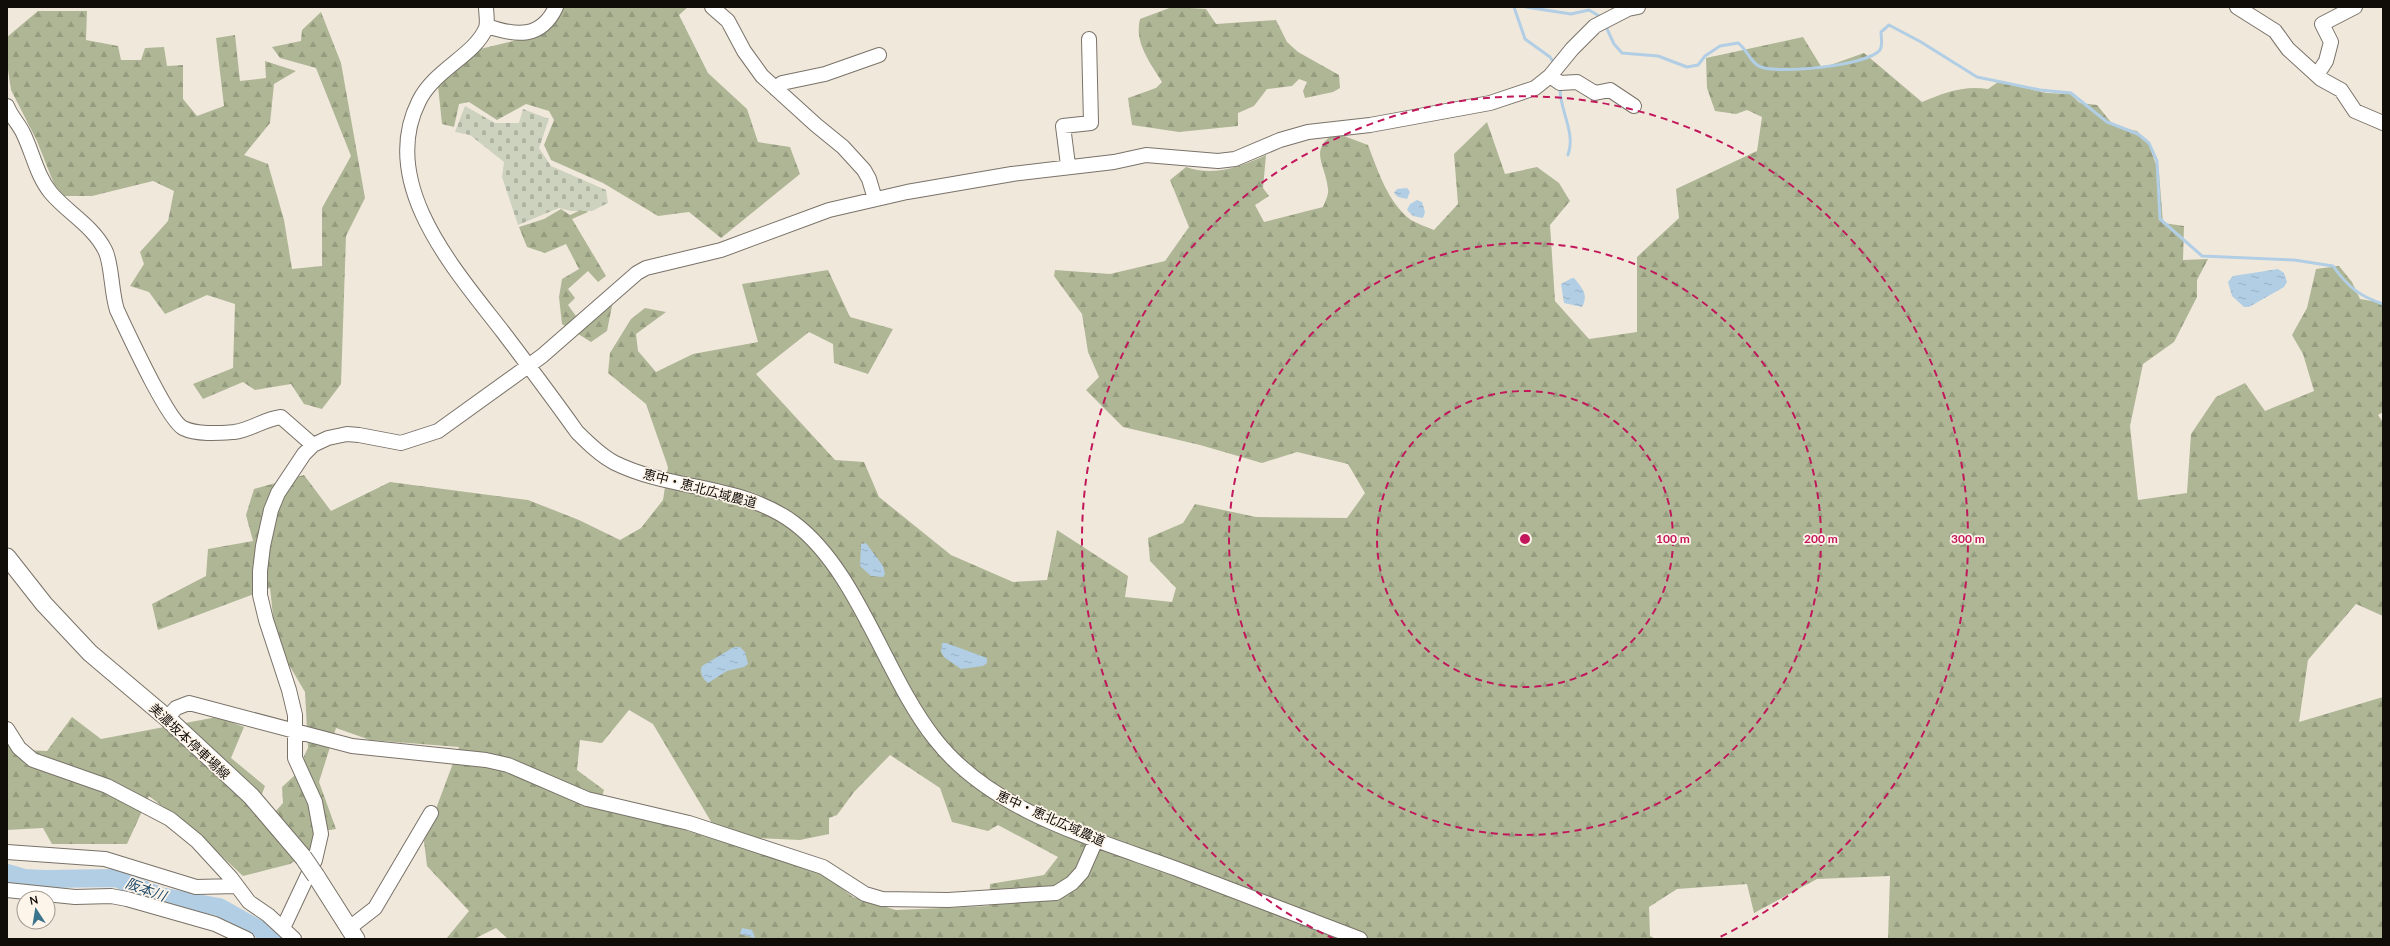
<svg xmlns="http://www.w3.org/2000/svg" width="2390" height="946" viewBox="0 0 2390 946" font-family="Lato,'Noto Sans JP',sans-serif">
  <style>
    .forest { fill: url(#forest-firs); fill-rule: evenodd }
    .cemetery { fill: url(#cemetery-stones) }
    .water { fill: url(#water-ripples) }
    .lines { fill: none; stroke-linecap: round; stroke-linejoin: round }
    .stream { stroke: #b1cee5; stroke-width: 3 }
    .river { stroke: #b1cee5; stroke-width: 18 }
    .minor-casing { stroke: #797268; stroke-width: 16 }
    .major-casing { stroke: #797268; stroke-width: 19 }
    .minor { stroke: #fff; stroke-width: 14 }
    .major { stroke: #fff; stroke-width: 17 }
    .major-bridge-casing { stroke: #797268; stroke-width: 19; stroke-linecap: butt }
    .major-bridge { stroke: #fff; stroke-width: 17 }
    .ring { fill: none; stroke: #c2185b; stroke-width: 2; stroke-dasharray: 7 5 }
    .labels { text-anchor: middle; dominant-baseline: central; stroke-width: 3.5; stroke-linejoin: round; paint-order: stroke }
    .street-label { font-size: 13px; fill: #100d09; stroke: #fef5ea }
    .water-label { font-size: 14px; font-style: italic; fill: #1b4a6b; stroke: #fef5ea }
    .centre { fill: #c2185b; stroke: #fef5ea; stroke-width: 2 }
    .ring-label { font-size: 12px; text-anchor: middle; font-weight: bold; fill: #c2185b; stroke: #fef5ea; stroke-width: 3.5; stroke-linejoin: round; paint-order: stroke }
  </style>
  <defs>
    <pattern id="forest-firs" width="22" height="20" patternUnits="userSpaceOnUse"><rect width="22" height="20" fill="#aeb695"/><path d="M5 1l3.5 6h-7zM16 11l3.5 6h-7z" fill="#959b7f"/></pattern>
    <pattern id="cemetery-stones" width="16" height="16" patternUnits="userSpaceOnUse"><rect width="16" height="16" fill="#cdd2be"/><path d="M2 7V4a2 2 0 0 1 4 0v3zM10 15v-3a2 2 0 0 1 4 0v3z" fill="#afb3a2"/></pattern>
    <pattern id="water-ripples" width="26" height="14" patternUnits="userSpaceOnUse"><rect width="26" height="14" fill="#b1cee5"/><path d="M2 4q2-2 4 0t4 0M15 11q2-2 4 0t4 0" fill="none" stroke="#97b0c3"/></pattern>
  </defs>
  <rect width="100%" height="100%" fill="#f1e8dc"/>
  <path class="forest" d="M563 7H688L679 15 708 73 747 109 758 142 790 147 800 174 721 238 689 212 658 216 603 183 551 160 544 145 554 120 549 111 526 104 497 120 469 102 459 104 454 127 442 124 438 86 476 50 530 37 553 25Z
    M1172 7 1206 9 1216 24 1276 20 1287 42 1298 52 1339 75 1340 88 1333 92 1305 98 1303 91 1307 82 1299 79 1292 86 1267 89 1254 106 1238 113V126L1179 132 1132 125 1128 98 1156 88 1162 82C1150 62 1134 43 1140 19Z
    M38 11H87L86 40 118 46 121 60H141L145 48 164 47 167 66 183 65V99L197 116 224 106 216 38 235 35 240 81 266 78 265 61 296 71 274 84 270 123 244 155 268 164 284 220 292 269 322 266V208L351 156 316 68 280 58 272 47 301 41 302 30 321 12 341 63 365 198 346 236 341 384 322 409 304 404 291 384 255 390 243 382 203 399 193 384 233 368 235 304 207 295 165 314 149 292 130 286 144 264 140 252 168 221 174 191 153 181 92 196H64L54 184 37 141 11 90 7 63V37Z
    M1803 37 1822 68 1864 53 1922 102C1944 93 1963 85 1988 89L1998 82 2047 93 2070 94 2080 103 2097 105 2114 126 2137 131 2148 142 2159 173 2163 223 2184 226 2183 260 2208 259 2197 280V297L2174 342 2143 364 2130 426 2138 500 2187 493 2191 434 2216 397 2245 383 2265 411 2314 391 2303 354 2292 335 2307 308 2316 269 2339 266 2352 282 2360 299 2383 303V412L2378 415 2383 422V616L2356 604 2308 660 2299 722 2383 697V939H1888L1890 876 1817 879 1754 913 1747 884 1677 889 1649 907 1650 936 1656 939H508L496 928 474 939H446L469 911 427 866 424 841 459 747 370 740 336 728 319 782 336 829 317 832 309 853 290 864 243 876 197 833 149 796 127 844H52L43 828 7 830V735L23 750 47 751 72 717 101 739 217 717 244 727 231 758 265 786 262 794 248 805 266 822 283 803 282 787 294 776 308 748 305 692 276 643 270 588 158 630 152 604 206 576 208 549 253 541 246 515 254 489 304 475 331 511 390 482 528 500 579 520 620 540 641 528 663 500 668 467 646 404 608 373 610 353 631 319 645 308 666 312 636 334 638 351 656 372 693 354 758 342 742 284 828 270 850 317 893 329 868 374 834 363 833 344 809 332 756 374 835 460 864 462 879 497 951 555 1013 582 1047 580 1057 530 1128 576 1125 597 1172 602 1176 588 1150 561 1148 538 1183 523 1195 504 1256 517 1347 518 1365 493 1348 464 1297 452 1262 463 1200 445 1123 427 1086 390 1099 377 1088 352 1082 314 1054 276 1055 270 1110 274 1165 261 1189 227 1170 180 1186 167C1212 177 1241 167 1266 155L1263 188 1269 196 1255 205 1264 222 1323 207C1325 202 1329 194 1328 189 1326 165 1307 149 1336 133L1368 145C1378 171 1388 203 1411 220 1418 224 1427 227 1434 230L1458 204 1454 154 1487 122 1505 174 1537 167 1559 183 1570 201 1550 225 1555 301 1589 339 1637 332V257L1679 218 1676 189 1757 151 1762 117 1747 110 1736 114 1715 111 1707 88 1706 58ZM629 710 653 724 713 825 756 838 800 840 829 834V818L837 815 854 792 890 755 940 788 952 822 988 831 998 825 1058 857 1044 875 990 884 989 906 896 910 853 897 821 872 600 804 604 790 577 770 580 740 602 743Z
    M561 209 570 215 583 209 588 212 572 219 606 276 598 282 588 271 568 289 575 298 568 305 581 323 607 300 612 306 607 331 591 342 562 324 559 297 562 279 579 269 566 244 545 253 527 247 519 227 544 219Z"/>
  <path class="cemetery" d="M465 106 495 123H519L523 109 549 119 539 148 551 166 606 190 608 203 592 211H571L559 208 518 225 502 177 504 162 470 135 455 132Z"/>
  <path class="water" d="M1407 188 1410 192 1407 199 1398 197 1394 193 1397 189Z
    M1417 200 1422 202 1425 212 1423 218 1413 216 1407 210 1410 204Z
    M2278 269 2284 273 2287 282 2284 287 2249 307H2244L2232 296 2228 282 2233 276Z
    M1572 278H1574C1582 288 1589 294 1582 307L1564 303 1561 284Z
    M866 543 883 566 885 574 883 577 871 576 860 566 861 544Z
    M942 643H946L987 658V663L983 666 961 669 944 657 941 652Z
    M734 647H740L745 652 748 664 744 667 727 671 708 683C703 679 699 672 702 666Z
    M742 928 752 930 755 938 740 934Z"/>
  <g class="lines">
    <path class="stream" d="M1514 7 1525 39 1550 57 1554 63
      M1526 7 1571 14 1589 10 1601 17
      M1607 29 1614 44 1622 53 1658 56 1687 67 1698 65 1705 56 1720 46 1738 43C1747 49 1751 64 1761 67 1780 74 1866 66 1880 50 1883 45 1881 38 1881 32L1889 25 1921 42 1977 77 2040 90 2071 93 2107 122 2138 134 2149 143 2157 161 2160 219 2202 256 2294 260 2333 266C2348 287 2359 296 2383 304
      M1560 89C1560 111 1576 133 1568 155"/>
    <path class="river" d="M7 873 24 878 45 879 116 878 160 896 219 907 277 939"/>
    <g class="minor-casing">
      <path id="minor" d="M486 7C486 13 488 22 486 28 475 55 434 70 419 101 377 184 456 271 503 332 528 365 553 398 577 432 588 443 601 456 615 463 672 491 742 484 794 523 858 571 885 676 935 739 992 812 1093 838 1177 869 1238 892 1299 916 1360 939
        M712 7 728 21 744 51 762 76 816 125 843 147 864 170 869 179 875 199
        M2237 7 2275 31 2288 49 2321 79 2341 90 2355 111 2383 123
        M487 26C516 36 541 39 556 7
        M2317 75 2326 61 2331 42 2322 24 2355 7
        M1550 76 1560 83 1577 82 1595 93 1610 90 1634 106
        M776 89 782 83 825 74 879 55
        M7 106C11 117 20 125 24 135 33 154 37 176 51 193 68 213 93 226 105 250 112 263 111 292 117 310 127 331 167 419 183 428 197 435 220 433 234 432 251 430 264 419 281 417L313 445
        M1068 165 1063 126 1091 123 1089 39
        M167 718 176 708 189 703 352 746 486 760 508 765 587 799 689 823 823 867 865 894 882 899 948 900 1056 893 1072 883 1082 872 1096 840
        M7 729 19 748 33 760 107 786 170 819 197 841 231 878 249 902 268 915 294 939
        M7 852 105 859 196 887 237 886
        M7 890 75 897 111 896 127 899 215 924 247 939
        M283 928 315 860 321 834 315 802 295 758V715L289 690 266 620 260 595V571L263 546 271 510 278 493 304 454 313 445 328 438 347 434 359 435 401 443 438 431 542 356 637 273 646 268 721 250 829 210 907 192 1012 174 1114 162 1146 155 1218 161 1235 159 1280 140 1308 132 1370 125 1490 103 1535 88 1550 76 1572 49 1595 26 1628 9 1638 7
        M348 929 375 908 431 813"/>
    </g>
    <g class="major-casing">
      <path id="major" d="M7 557 44 604 90 653 167 718 251 796 303 857
        M316 876 356 939"/>
    </g>
    <use href="#minor" class="minor"/>
    <use href="#major" class="major"/>
    <g class="major-bridge-casing">
      <path id="major-bridge" d="M303 857 316 876"/>
    </g>
    <use href="#major-bridge" class="major-bridge"/>
  </g>
  <g class="ring">
    <circle cx="1525" cy="539" r="148"/>
    <circle cx="1525" cy="539" r="296"/>
    <path d="M1334 939A443 443 0 1 1 1716 939"/>
  </g>
  <g class="labels">
    <g class="street-label">
      <text transform="translate(700 488) rotate(15)">恵中・恵北広域農道</text>
      <text transform="translate(190 741) rotate(43)">美濃坂本停車場線</text>
      <text transform="translate(1051 818) rotate(24)">恵中・恵北広域農道</text>
    </g>
    <g class="water-label">
      <text transform="translate(146 889) rotate(20)">阪本川</text>
    </g>
  </g>
  <circle cx="1525" cy="539" r="6" class="centre"/>
  <g class="ring-label">
    <text x="1673" y="543">100 m</text>
    <text x="1821" y="543">200 m</text>
    <text x="1968" y="543">300 m</text>
  </g>
  <rect width="2390" height="946" fill="none" stroke="#100d09" stroke-width="16"/>
  <g transform="translate(36 910) rotate(348)"><circle r="19" fill="#fef5ea" stroke="#9f9890"/>
  <path d="M0-3L7 15L0 10L-7 15Z" fill="#3a758d"/>
  <text y="-6" font-size="11" font-weight="bold" text-anchor="middle" fill="#100d09">N</text>
  </g>
</svg>
